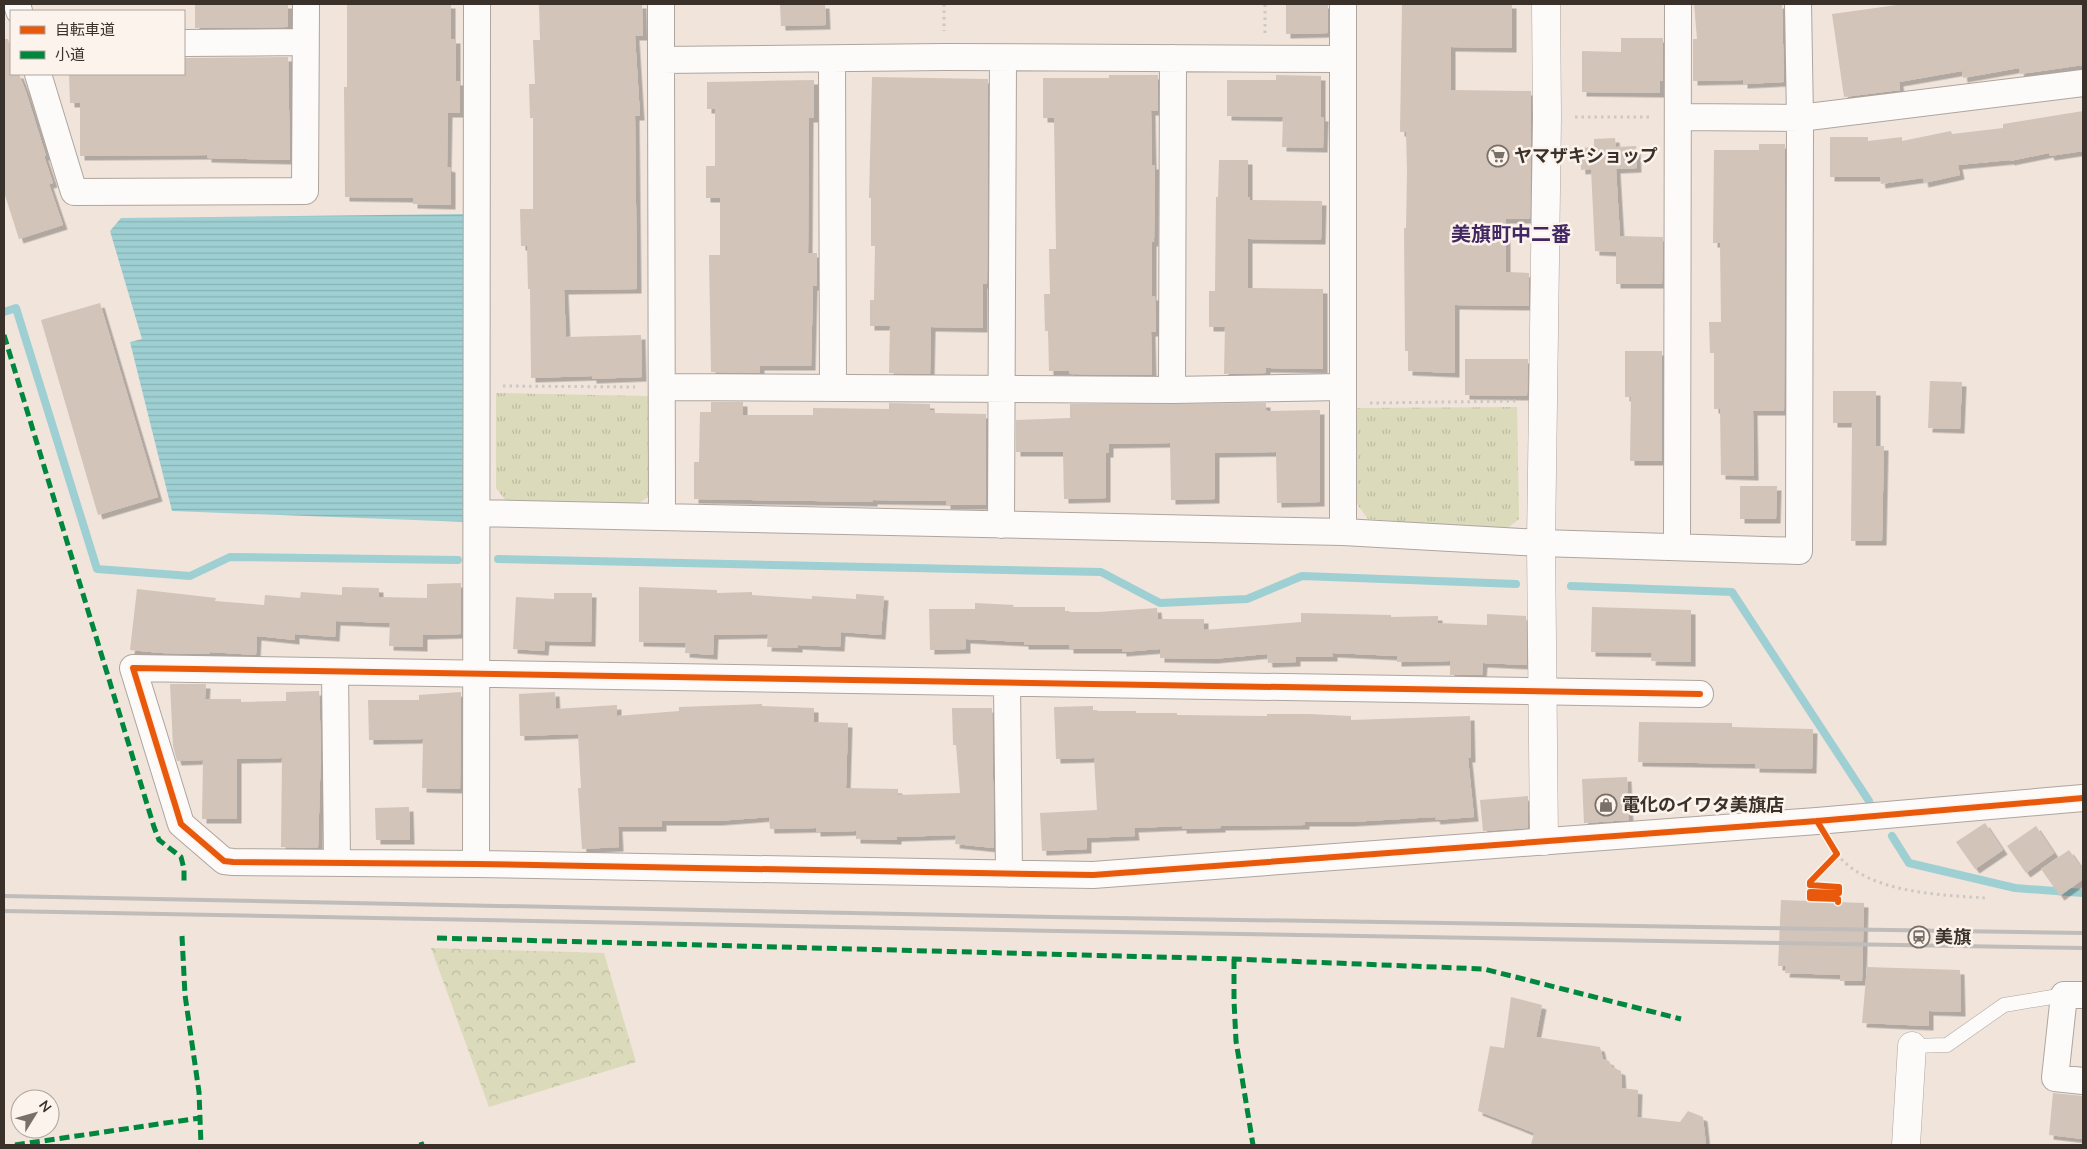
<svg xmlns="http://www.w3.org/2000/svg" width="2087" height="1149" viewBox="0 0 2087 1149" font-family="'Nunito Sans','Noto Sans JP',sans-serif">
  <style>
    .forest { fill: url(#forest-crowns) }
    .park { fill: url(#park-tufts) }
    .water { fill: url(#water-rules) }
    .lines { fill: none; stroke-linecap: round; stroke-linejoin: round }
    .stream { stroke: #9ecfd2; stroke-width: 8 }
    .building { fill: #d2c4b9; filter: url(#shadow) }
    .service-casing { stroke: #aea59e; stroke-width: 15 }
    .minor-casing { stroke: #aea59e; stroke-width: 28 }
    .tertiary-casing { stroke: #aea59e; stroke-width: 29 }
    .secondary-casing { stroke: #aea59e; stroke-width: 29 }
    .path { stroke: #ccc8c5; stroke-width: 3; stroke-dasharray: 2.5 4; stroke-linecap: butt }
    .service { stroke: #fdfbfa; stroke-width: 14 }
    .minor { stroke: #fdfbfa; stroke-width: 26 }
    .tertiary { stroke: #fdfbfa; stroke-width: 28 }
    .secondary { stroke: #fdfbfa; stroke-width: 28 }
    .rail { stroke: #bfbcba; stroke-width: 4 }
    .quiet { stroke: #00873e; stroke-width: 5; stroke-dasharray: 10 5; stroke-linecap: butt }
    .cycleway-casing { stroke: #fcf3ec; stroke-width: 9 }
    .cycleway { stroke: #e8590c; stroke-width: 6 }
    .labels { text-anchor: middle; dominant-baseline: central; stroke-width: 5; stroke-linejoin: round; paint-order: stroke }
    .poi-label { font-size: 18px; font-weight: bold; fill: #39312a; stroke: #fcf3ec; text-anchor: start }
    .quarter-label { font-size: 20px; font-weight: bold; fill: #422862; stroke: #fcf3ec }
  </style>
  <defs>
    <pattern id="forest-crowns" width="20" height="18" patternUnits="userSpaceOnUse" patternTransform="scale(1.25)"><rect width="20" height="18" fill="#dbdaba"/><path d="M2 6a3 3 0 1 1 6 0M12 15a3 3 0 1 1 6 0" fill="none" stroke="#bdbca0"/></pattern>
    <pattern id="park-tufts" width="24" height="20" patternUnits="userSpaceOnUse" patternTransform="scale(1.25)"><rect width="24" height="20" fill="#dbdaba"/><path d="M3 7l-1-3M5 7V3M7 7l1-3M15 17l-1-3M17 17v-4M19 17l1-3" fill="none" stroke="#bdbca0"/></pattern>
    <pattern id="water-rules" width="6" height="5" patternUnits="userSpaceOnUse" patternTransform="scale(1.25)"><rect width="6" height="5" fill="#9ecfd2"/><path d="M0 2.5h6" fill="none" stroke="#89b2b4"/></pattern>
    <filter id="shadow"><feDropShadow dx="4.5" dy="4.5" stdDeviation="0" flood-color="#0004"/></filter>
  </defs>
  <rect width="100%" height="100%" fill="#f0e4db"/>
  <path class="forest" d="M431 948 604 953 636 1062 489 1107Z"/>
  <path class="park" d="M496 393 649 396 650 496 639 503 506 501 496 488Z
    M1517 407 1519 519 1505 530 1368 519 1357 504 1356 408Z"/>
  <path class="water" d="M467 214V522L172 511 130 342 142 339 110 231 121 218Z"/>
  <g class="lines">
    <path class="stream" d="M4 312 16 308 97 569 190 576 230 557 458 560
      M498 559 1101 572 1160 603 1247 599 1302 576 1516 584
      M1571 586 1732 592 1869 801
      M1892 836 1909 863 2015 888 2083 893"/>
  </g>
  <path class="building" d="M195 4H288V27L195 28Z
    M347 4H451V39H456V81H460V113H448L447 167 451 168V205L413 204V198L345 197 344 87H347Z
    M539 4H642L643 36H635L640 116H635L637 289 564 290 566 337 641 335 642 377 592 379V376L531 378 530 289H528L527 246H521L520 209H533V118H530L529 84H535L533 40H540Z
    M780 4H825L826 25 781 26Z
    M1286 4H1328V33L1286 34Z
    M1402 4H1512V48L1451 47V90L1531 91 1530 219H1506V272L1529 273V306L1455 305V373L1408 371V351H1405L1404 228H1406L1407 172 1406 132H1400Z
    M1694 4H1782L1784 82 1743 84V80L1693 81V39H1697Z
    M1904 4H2083V65L2020 74 2019 68 1963 78 1962 71 1899 82 1900 90 1844 97 1832 14Z
    M1621 38H1663V81H1660V93L1582 92V51L1621 52Z
    M4 39H8L11 49V74H19L26 92 46 156H44L53 183 49 184 63 225 19 239 4 192Z
    M288 57 290 160 207 158V155L80 156V103H70L69 74H184V58Z
    M1109 75H1158V111H1151L1152 165H1155L1154 242H1152V296H1155L1156 332H1151L1152 375 1069 374V371H1049L1048 331H1045L1044 294H1050L1049 249H1056L1054 118H1043V78H1109Z
    M1276 75 1321 76V117H1324L1323 148 1282 147 1283 117 1227 116V80H1276Z
    M872 77 988 79 987 284H983V328L931 327 930 374 889 373 890 326H870V300H874L875 246H871V198H869Z
    M814 80V118H809L808 253H817V286H813L811 366H760V373L711 372 709 255H720V198H706V166H715V109H707V82Z
    M2083 111V151L2050 156 2049 153 2010 161V160L1958 165 1960 175 1924 183 1923 178 1881 184 1880 177H1830V137H1868V141L1902 137V141L1951 131 1952 134 2003 128V124Z
    M1615 138 1616 147 1636 146 1637 168 1616 169 1620 236 1663 237 1662 284H1616V252L1595 251 1591 169 1581 170 1580 148 1594 147V139Z
    M1759 144H1785L1784 411H1753L1754 476 1721 475 1720 409H1714V353H1710L1709 322H1721L1720 243H1713L1714 150H1759Z
    M1219 160H1248V197H1250V200L1322 201 1321 240 1248 239V288L1323 289V369L1266 368V373L1224 374 1225 327H1209V291H1215L1216 197H1218Z
    M100 303 158 497 98 515 41 320Z
    M1625 351H1662V461H1630L1631 397H1625Z
    M1465 359H1528L1527 396 1465 395Z
    M1930 381 1962 382 1960 429 1928 428Z
    M1833 391H1876V446H1884L1882 541H1851L1852 423H1833Z
    M711 402H743V415H813V408L889 409V403L930 404V410H935V413L986 414V505H946V501L873 500V502L694 499V462H699L700 412H711Z
    M1266 403V410L1268 411 1320 410V502L1277 503 1276 452 1215 453V499L1171 500 1170 443 1109 444V453H1106V498L1064 499 1063 452H1016V420L1070 418V404Z
    M1740 486H1777L1776 519H1740Z
    M461 583V634L423 635V647L389 646 390 623 336 621 335 637 295 634V640L257 636 256 655 210 652V654L161 653 130 650 137 589 216 598 215 601 264 605 265 595 300 598 301 592 342 595V587L379 588V597L427 598V584Z
    M639 587 717 590V593L752 592V595L812 599V596L856 599V594L884 596 881 635 841 632 840 647 798 645V648L767 647 768 634 714 635 713 655 685 653 686 643 639 642Z
    M554 593H592L591 642 545 641 544 651 513 649 516 597 554 599Z
    M975 603 1014 605 1013 607H1065V612H1098L1157 608 1158 619H1204V630L1301 622V613L1391 615V617L1438 616V623L1487 625V614L1526 616 1527 665 1483 663 1482 675H1450V661L1397 662V656L1333 653V657H1296V662L1268 663 1267 654 1213 659 1160 658V649L1122 652V649H1069V645H1024V642L966 639V649L930 650 929 609H975Z
    M1592 607 1691 610V662L1651 661 1652 653 1591 652Z
    M170 684H206L205 699H241V702L286 701V692L319 691 321 749 318 848 281 847 282 758 237 759V819H202L203 760 177 761 173 746Z
    M461 692 460 789 422 788 423 739 369 740 368 700H419V695Z
    M555 692 556 709 617 705V716L679 711V707L762 704V706L814 708V722L848 723 846 788 898 789V795L960 793 956 745H953L952 708H992L994 848 955 844 956 835 897 837V840L856 839V831L816 832V828L770 829 769 817 718 821H662V827H618L619 847 582 849 578 788H581L578 734 520 736 519 694Z
    M1093 706V711H1136V713H1177V715L1267 716V714H1309L1351 716V720L1470 716 1471 758H1468L1474 817 1436 820 1435 817 1350 822H1305V825L1221 826V828L1182 829V826L1134 828 1135 836 1087 838V849L1042 851 1040 813 1097 810 1094 758 1056 759 1054 707Z
    M1639 722 1732 723V727L1813 729 1812 769 1755 768V764L1638 762Z
    M1627 777 1629 820 1584 823 1582 779Z
    M1528 796V828L1483 831 1480 800Z
    M409 807 410 840H376L375 808Z
    M1985 823 2003 850 1975 869 1956 842Z
    M2036 826 2054 853 2026 873 2007 846Z
    M2069 850 2083 870V879L2060 896 2041 869Z
    M1781 900 1864 903 1862 981H1840V975L1785 973 1786 966H1778Z
    M1867 967 1960 970 1961 1012 1929 1011V1026L1862 1023Z
    M1511 997 1542 1005 1536 1037 1600 1047 1603 1059 1609 1061 1612 1067 1621 1071 1622 1088 1638 1090 1637 1117 1680 1122 1688 1111 1703 1117 1706 1145H1531L1534 1133 1478 1111 1490 1046 1504 1048Z
    M2053 1093 2083 1096V1139L2049 1135Z"/>
  <g class="lines">
    <g class="service-casing">
      <path id="service" d="M1912 1046 1947 1045 2004 1005 2064 995"/>
    </g>
    <g class="minor-casing">
      <path id="minor" d="M17 4 19 11
        M1343 4V532
        M184 43 305 42
        M832 59 833 388
        M661 60V4
        M38 74 74 192 305 191 306 4
        M1679 117 1800 118 2083 83
        M663 387 1172 390 1342 387
        M1172 390 1173 58
        M478 513 1343 532 1541 543 1799 551 1800 118 1798 4
        M662 517 661 60 944 57 1342 59
        M1001 525 1003 58
        M1677 547 1678 4
        M335 672 337 862
        M1007 684 1009 874
        M1700 694 133 668 181 824 224 861 233 862 476 864 1093 875 1817 821 2083 798
        M476 864 477 4
        M2083 995H2064L2055 1078 2083 1081"/>
    </g>
    <g class="tertiary-casing">
      <path id="tertiary" d="M1544 841 1541 543 1547 117 1546 4"/>
    </g>
    <g class="secondary-casing">
      <path id="secondary" d="M1906 1145 1912 1046"/>
    </g>
    <path class="path" d="M944 4V31
      M1265 33V4
      M1575 117H1651
      M503 386 635 387
      M1370 403 1517 401
      M1837 854C1867 893 1940 895 1986 898"/>
    <use href="#service" class="service"/>
    <use href="#minor" class="minor"/>
    <use href="#tertiary" class="tertiary"/>
    <use href="#secondary" class="secondary"/>
    <path class="rail" d="M4 896 1053 917 2083 933
      M4 911 1057 931 2083 948"/>
    <path class="quiet" d="M4 335 154 827 159 840 181 857 184 869V882
      M182 936 185 995 199 1092 201 1145
      M437 938 1234 959 1484 969 1681 1019
      M1234 959V1001L1236 1041 1253 1145
      M421 1142 422 1145
      M15 1145 200 1118"/>
    <g class="cycleway-casing">
      <path id="cycleway" d="M1700 694 133 668 181 824 224 861 233 862 476 864 1093 875 1817 821 2083 798
        M1817 821 1837 854 1810 882V885L1839 887V893L1810 892V898L1838 899V902"/>
    </g>
    <use href="#cycleway" class="cycleway"/>
  </g>
  <defs>
    <g id="supermarket-ring" transform="scale(1.125)"><circle r="9.5" fill="#fcf3ec" stroke="#797068" stroke-width="1.5"/><path d="M-6-5.5h2.5l.6 2H6L4.5 2H-2.5L-4.4-4H-6ZM-1.5 3.2a1.3 1.3 0 1 0 .1 0ZM3 3.2a1.3 1.3 0 1 0 .1 0Z" fill="#797068"/></g>
    <g id="shop-ring" transform="scale(1.125)"><circle r="9.5" fill="#fcf3ec" stroke="#797068" stroke-width="1.5"/><path d="M-5-2.5h2.3a2.7 3.5 0 0 1 5.4 0H5L5.5 6h-11ZM-1.5-2.5h3a1.5 2.3 0 0 0-3 0Z" fill="#797068"/></g>
    <g id="station-ring" transform="scale(1.125)"><circle r="9.5" fill="#fcf3ec" stroke="#797068" stroke-width="1.5"/><path d="M-3-6H3Q5-6 5-4V2Q5 4 3 4L4.5 6H3L1.5 4h-3L-3 6H-4.5L-3 4Q-5 4-5 2V-4Q-5-6-3-6ZM-3.5-4v3h7v-3ZM-3.5 1v1.5H-2V1ZM2 1v1.5H3.5V1Z" fill="#797068"/></g>
  </defs>
  <g fill-rule="evenodd">
    <use href="#supermarket-ring" x="1498" y="156"/>
    <use href="#shop-ring" x="1606" y="805"/>
    <use href="#station-ring" x="1919" y="937"/>
  </g>
  <g class="labels">
    <g class="poi-label">
      <text x="1514" y="156">ヤマザキショップ</text>
      <text x="1622" y="805">電化のイワタ美旗店</text>
      <text x="1935" y="937">美旗</text>
    </g>
    <g class="quarter-label">
      <text x="1511" y="234">美旗町中二番</text>
    </g>
  </g>
  <rect width="2087" height="1149" fill="none" stroke="#39312a" stroke-width="10"/>
  <rect x="10" y="10" width="175" height="65" fill="#fcf3ec" stroke="#aea59e"/>
  <rect x="20" y="26" width="25" height="8" fill="#e8590c" stroke="#aea59e"/>
  <text x="55" y="35" font-size="15" fill="#39312a">自転車道</text>
  <rect x="20" y="51" width="25" height="8" fill="#00873e" stroke="#aea59e"/>
  <text x="55" y="60" font-size="15" fill="#39312a">小道</text>
  <g transform="translate(35 1114) rotate(53)"><circle r="24" fill="#fcf3ec" stroke="#aea59e"/>
  <path d="M0-4L9 19L0 12L-9 19Z" fill="#797068"/>
  <text y="-8" font-size="14" font-weight="bold" text-anchor="middle" fill="#39312a">N</text>
  </g>
</svg>
